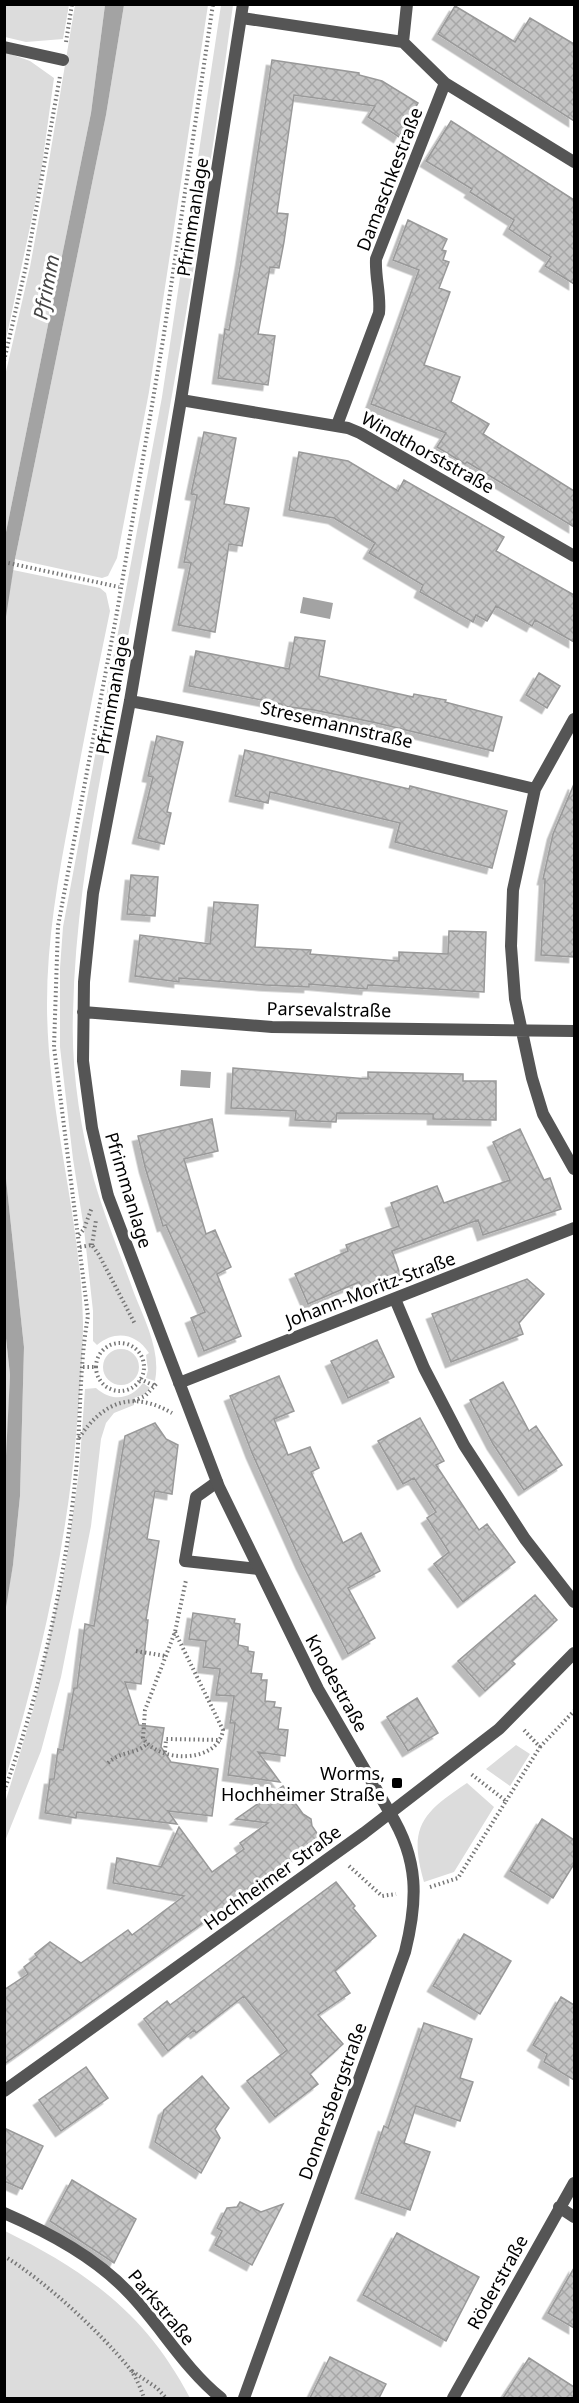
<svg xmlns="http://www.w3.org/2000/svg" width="579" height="2403" viewBox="0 0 579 2403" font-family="'Noto Sans',sans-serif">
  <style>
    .green { fill: #dcdcdc }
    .water { fill: #a3a3a3 }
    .building { fill: url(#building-cross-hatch); stroke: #999; stroke-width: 1.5; filter: url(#shadow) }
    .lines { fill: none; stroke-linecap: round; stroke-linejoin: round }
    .path { stroke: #777; stroke-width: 4; stroke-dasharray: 1.5 3; stroke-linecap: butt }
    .service { stroke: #555; stroke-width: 12 }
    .minor { stroke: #555; stroke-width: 12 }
    .tertiary { stroke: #555; stroke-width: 12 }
    .poi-dot { fill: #000; stroke: #fff; stroke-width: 2 }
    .labels { text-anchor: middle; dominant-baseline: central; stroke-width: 6; stroke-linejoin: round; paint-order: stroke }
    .street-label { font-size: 18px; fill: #000; stroke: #fff }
    .poi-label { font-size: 18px; fill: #000; stroke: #fff; text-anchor: end }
    .water-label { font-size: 20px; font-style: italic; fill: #444; stroke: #fff }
  </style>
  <defs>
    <pattern id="building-cross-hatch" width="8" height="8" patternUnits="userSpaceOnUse" patternTransform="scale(1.5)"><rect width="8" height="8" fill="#c4c4c4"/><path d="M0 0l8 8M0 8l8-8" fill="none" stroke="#a7a7a7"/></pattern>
    <filter id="shadow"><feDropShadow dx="-5.5" dy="5.5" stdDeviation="0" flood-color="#0004"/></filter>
  </defs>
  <rect width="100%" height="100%" fill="#fff"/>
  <path class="green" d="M5 4 69 5 63 39 26 42 5 37Z
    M75 5H105L91 113 5 537V376L30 267 46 179Z
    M124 5H208L149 392 117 558 108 576 102 578 15 559 106 115Z
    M221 5H233C207 200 173 394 137 589 111 729 76 870 73 1013 71 1069 80 1126 94 1180 105 1218 121 1256 134 1293 145 1321 161 1351 155 1381L146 1378 148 1370 146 1355 149 1353C136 1333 115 1330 97 1345L93 1341V1311L84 1229 73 1159 60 1047V968L63 927 162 397Z
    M5 52 30 61 54 78 40 180 5 344Z
    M13 570 100 588 106 593 110 611C96 679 82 747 70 815 58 877 47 940 47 1004 47 1112 81 1216 83 1324 83 1357 80 1391 77 1425 67 1546 40 1663 5 1780L4 1613 13 1565 20 1496 24 1347 4 1160V623Z
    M4 1320 10 1375 5 1496H4Z
    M103 1367a18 18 0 1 1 36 0a18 18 0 1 1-36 0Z
    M143 1383 150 1388 145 1394 134 1398V1405L114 1413 106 1423 101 1439 91 1526 61 1677 41 1751 5 1841V1803L33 1710 66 1563 79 1472 85 1389 96 1388C112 1402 130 1400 143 1383Z
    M516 1745 530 1754 510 1786 486 1769Z
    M467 1783 494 1807 454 1872 424 1882C408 1827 422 1813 467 1783Z
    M5 2231C88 2272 146 2314 190 2398H5Z"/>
  <path class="water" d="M105 5H124L106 115 15 559 5 623V537L91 113Z
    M303 597 333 603 330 619 300 613Z
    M181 1070 211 1072 210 1088 180 1086Z
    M4 1160 24 1347 20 1496 13 1565 5 1613 4 1496 10 1375 4 1320Z"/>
  <path class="building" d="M455 6 515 42 530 18 574 44V121L438 34Z
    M272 60 359 73V75L382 81 418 103 399 137 368 117 375 106 294 95 277 213 288 214 284 242 279 268 270 267 258 334 275 336 268 385 218 378 225 329 229 330 241 262Z
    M451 121 574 200V284L545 266 551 257 509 229 514 220 470 192 472 189 426 161Z
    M408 220 447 239 442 250 446 251 443 260 449 262 439 288 450 292 424 365 460 377 451 402 489 424 483 434 574 491V527L467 462 465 464 437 447 446 433 371 404 419 270 393 260Z
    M204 432 236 438 224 504 249 508 242 546 229 544 215 632 178 625 191 563 184 562 197 495 191 494Z
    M299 452 348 461 398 491 404 480 504 537 496 551 574 595V642L535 620 532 626 496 606 487 621 476 615 473 622 420 592 423 585 369 553 375 543 334 518 289 510Z
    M295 637 325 641 319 676 413 697 414 694 446 700 445 702 502 717 493 751 377 723 314 710 282 706V704L189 686 196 651 289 669Z
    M539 673 560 686 547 708 526 695Z
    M157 736 183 742 167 812 171 813 164 844 138 838 153 777 148 776Z
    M245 750 409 789 410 786 507 811 492 868 395 842 400 823 270 792 268 803 235 796Z
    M574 784V957L541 955 545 879H543L553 834Z
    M131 875 158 877 155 916 127 914Z
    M214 902 258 905 255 947 311 950 310 954 399 961V952L448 954 449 931 486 932 484 992 368 985 367 989 309 984V987L265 985 179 978V982L135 976 140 935 210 944Z
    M233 1068 368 1079V1072L463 1074V1081H496V1120L433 1119V1114L337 1113 336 1122 295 1120 296 1111 231 1108Z
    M212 1119 218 1151 184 1159 206 1234 215 1230 231 1267 217 1274 241 1336 204 1351 191 1318 205 1312 166 1225 163 1226 145 1167 138 1136Z
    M520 1129 544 1180 550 1178 561 1209 483 1235 478 1220 392 1251 401 1277 363 1292 359 1282 308 1304 295 1274 348 1251 346 1245 399 1226 391 1203 437 1186 444 1203 510 1180 493 1142Z
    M527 1279 544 1294 519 1323 523 1334 451 1362 432 1314Z
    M377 1340 394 1377 348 1398 331 1361Z
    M279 1376 294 1411 274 1419 288 1455 310 1447 319 1468 311 1472 343 1543 361 1533 380 1571 348 1588 375 1638 348 1654 302 1564 252 1453 230 1396Z
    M503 1382 529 1431 536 1426 562 1465 524 1490 493 1444 470 1400Z
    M420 1418 444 1461 436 1465 479 1530 487 1524 515 1562 463 1602 434 1564 449 1552 427 1518 436 1512 414 1478 403 1484 378 1441Z
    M155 1423 166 1439 178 1445 172 1494 155 1491 147 1539 159 1541 146 1620H148L141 1684 125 1682 139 1725 164 1728 161 1747 171 1762 218 1769 212 1816 168 1811 177 1824 77 1812 76 1818 45 1813 50 1779H54L58 1749 63 1750 74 1688H77L85 1624 94 1626 125 1436Z
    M535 1595 557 1620 512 1661 515 1664 485 1691 458 1661Z
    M193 1613 235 1619 234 1623 240 1624 238 1645 248 1647V1651L254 1652 251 1673 262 1674 261 1680H267L265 1701 275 1702 274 1707 281 1708 278 1729 288 1730 285 1756 258 1752 280 1782 228 1775 235 1723H230L234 1696 216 1695 220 1669 203 1667 206 1641 189 1639Z
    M417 1698 438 1733 408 1751 387 1717Z
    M283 1786 303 1814 311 1819 312 1826 321 1839 4 2064V1990L28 1974 24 1967 37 1957 35 1954 50 1942 81 1963 128 1930 132 1935 184 1896 113 1883 117 1858 161 1867 179 1827 212 1872 244 1849 240 1843 268 1823 236 1819Z
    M542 1819 574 1840V1864L553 1898 510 1871Z
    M336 1882 355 1906 353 1908 376 1936 335 1971 350 1993 318 2015 343 2044 310 2074 318 2084 275 2117 247 2081 287 2050 244 1996 196 2033 194 2030 168 2051 144 2019 167 2001 170 2005Z
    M464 1934 511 1961 480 2014 433 1986Z
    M561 1997 574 2005V2080L544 2062 547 2054 533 2045Z
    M424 2023 472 2039 460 2078 473 2082 460 2121 416 2106 404 2143 430 2152 410 2210 361 2193 384 2126 388 2128Z
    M86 2067 108 2098 61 2131 39 2100Z
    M202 2076 229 2108 215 2129 220 2138 201 2173 155 2142 164 2110Z
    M4 2128 43 2146 22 2189 4 2181Z
    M72 2180 136 2219 114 2263 50 2221Z
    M240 2202 261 2212 283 2204 252 2265 215 2245 222 2231 217 2228 227 2208 237 2207Z
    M397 2233 479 2277 446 2341 363 2295Z
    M574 2268V2328L548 2313Z
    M330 2357 386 2384 379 2398H310Z
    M529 2358 574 2387V2398H503Z"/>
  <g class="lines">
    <path class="path" d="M66 42 72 4
      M4 361 26 266 60 76
      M4 562 119 587
      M79 1235 84 1229 92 1207
      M92 1245 96 1220
      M80 1247 92 1245 99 1255 135 1324
      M96 1367a24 24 0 1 1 48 0a24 24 0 1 1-48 0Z
      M83 1367H95
      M140 1379 155 1386
      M134 1401 145 1396 158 1382
      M79 1438C103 1402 132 1390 172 1413
      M175 1632 223 1730C218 1764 158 1763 143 1738L145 1710 175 1632 186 1580
      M136 1651 166 1656
      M540 1747 574 1711
      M165 1752 166 1739 221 1740
      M108 1763C122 1750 135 1755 147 1744
      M4 1791C40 1695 67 1573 76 1471 81 1419 79 1367 88 1316L54 1047 58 926 117 612 163 340 213 4
      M506 1801 540 1747 523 1729
      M349 1866 382 1896 396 1894
      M430 1887 458 1878 506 1801 471 1774
      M4 2256C45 2281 99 2331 130 2369 136 2377 141 2389 144 2398
      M132 2371 157 2388 166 2398"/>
    <path class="service" d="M4 47 63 60
      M217 1482 196 1497 185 1561 258 1569"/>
    <path class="minor" d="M243 4 181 400 130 701 93 893 84 982 83 1061 92 1128 108 1196 219 1487 318 1689 390 1813
      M242 18 403 42 445 83 574 162
      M403 42 407 4
      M181 400 348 428 360 433 574 556
      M337 425 379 313C381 295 375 278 376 259L445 83
      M130 701C266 726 400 757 535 789
      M574 719 535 789 513 890 511 946 515 999 532 1078 543 1114 574 1169
      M83 1012 272 1027 574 1031
      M395 1299 424 1368 464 1445 525 1539 574 1602
      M179 1383 574 1228
      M559 2207 574 2217
      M4 2213C50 2233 97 2258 131 2295 162 2328 185 2369 221 2398
      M453 2398 574 2183"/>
    <path class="tertiary" d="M4 2091 364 1833 499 1729 574 1653
      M244 2398 405 1952C418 1900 419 1860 390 1813"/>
  </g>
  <rect class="poi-dot" x="391" y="1777" width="12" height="12" rx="3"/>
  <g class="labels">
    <g class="street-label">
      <text transform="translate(389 179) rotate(-69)">Damaschkestraße</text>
      <text transform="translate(192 217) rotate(-81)">Pfrimmanlage</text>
      <text transform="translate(428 452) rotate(29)">Windthorststraße</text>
      <text transform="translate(112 695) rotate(-80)">Pfrimmanlage</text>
      <text transform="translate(337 724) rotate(13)">Stresemannstraße</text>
      <text transform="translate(329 1009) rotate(1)">Parsevalstraße</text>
      <text transform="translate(129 1190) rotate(73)">Pfrimmanlage</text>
      <text transform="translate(370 1289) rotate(-21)">Johann-Moritz-Straße</text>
      <text transform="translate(337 1683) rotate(61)">Knodestraße</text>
      <text transform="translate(272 1877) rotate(-36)">Hochheimer Straße</text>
      <text transform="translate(332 2101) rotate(-70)">Donnersbergstraße</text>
      <text transform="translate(497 2282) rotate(-61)">Röderstraße</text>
      <text transform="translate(162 2307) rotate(50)">Parkstraße</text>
    </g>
    <g class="poi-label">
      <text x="385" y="1773">Worms,<tspan x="385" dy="21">Hochheimer Straße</tspan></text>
    </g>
    <g class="water-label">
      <text transform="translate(46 287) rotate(-79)">Pfrimm</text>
    </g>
  </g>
  <rect width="579" height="2403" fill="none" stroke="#000000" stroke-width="12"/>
</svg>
